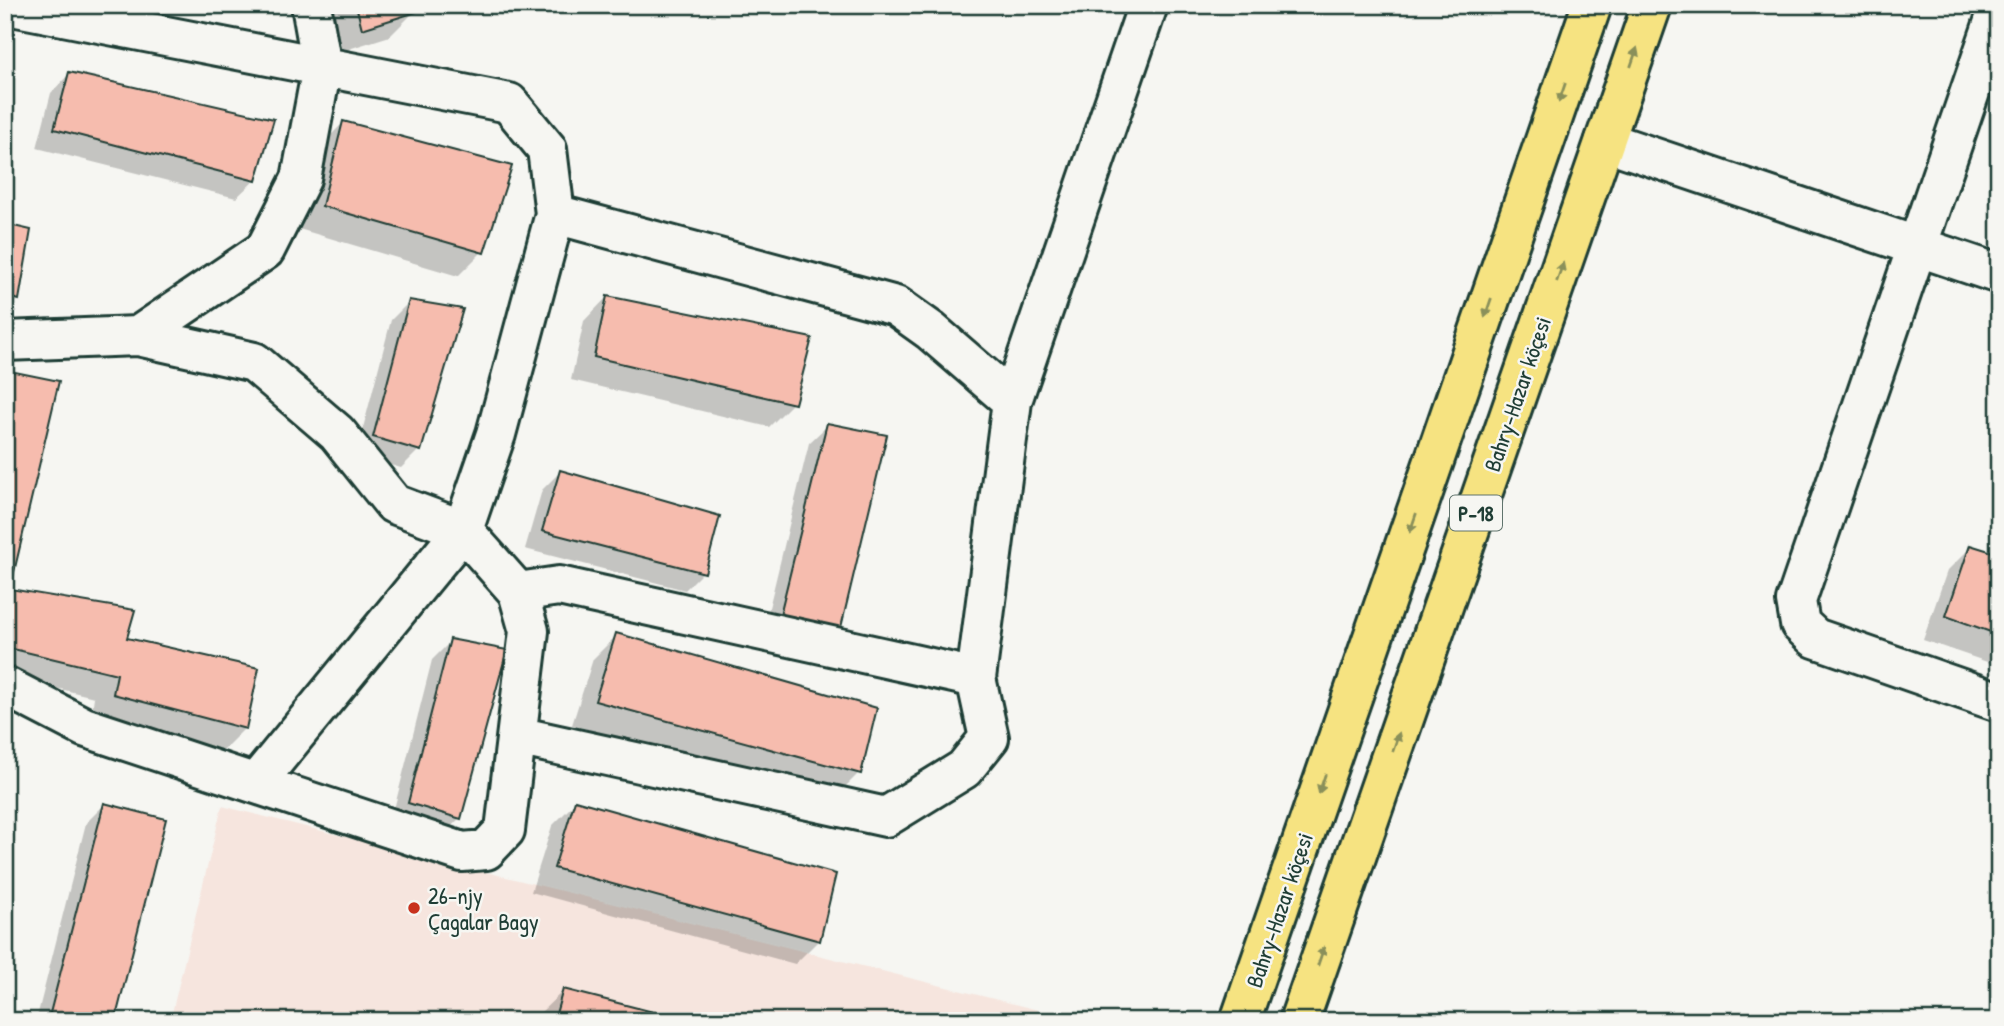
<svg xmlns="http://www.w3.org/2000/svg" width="2004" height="1026" viewBox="0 0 2004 1026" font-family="'Patrick Hand',sans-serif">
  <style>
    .built { fill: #f6e5de }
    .shadow { fill: #0003 }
    .building { fill: #f6bcae; stroke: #1f3d34; stroke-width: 2 }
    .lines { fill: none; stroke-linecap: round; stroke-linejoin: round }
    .minor-casing { stroke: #1f3d34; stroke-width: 44 }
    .highway-casing { stroke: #1f3d34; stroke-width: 44 }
    .minor { stroke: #f6f6f2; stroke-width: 38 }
    .highway { stroke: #f6e381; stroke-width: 38 }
    .oneway { fill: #8a905a }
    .poi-dot { fill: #c8321e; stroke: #f6f6f2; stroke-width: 2.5 }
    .labels { text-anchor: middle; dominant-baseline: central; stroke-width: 5; stroke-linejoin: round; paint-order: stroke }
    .shield { fill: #f6f6f2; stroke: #60746d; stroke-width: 2 }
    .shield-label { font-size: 21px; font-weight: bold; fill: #1f3d34 }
    .street-label { font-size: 23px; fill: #1f3d34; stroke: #f6f6f2 }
    .poi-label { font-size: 23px; fill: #1f3d34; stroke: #f6f6f2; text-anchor: start }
  </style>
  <rect width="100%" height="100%" fill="#f6f6f2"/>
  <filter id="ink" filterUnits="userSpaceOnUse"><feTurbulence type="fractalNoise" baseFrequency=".0143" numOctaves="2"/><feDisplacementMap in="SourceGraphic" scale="14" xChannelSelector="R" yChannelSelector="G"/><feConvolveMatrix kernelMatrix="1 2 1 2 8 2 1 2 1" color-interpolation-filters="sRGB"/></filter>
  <g filter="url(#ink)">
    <path class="built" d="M222 806 1038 1010 1034 1021H170Z"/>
    <path class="shadow" d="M326 5H412L414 12 390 36 339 52Z
      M69 74 255 180 236 198 37 148 51 93Z
      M343 123 482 252 458 276 299 229 319 147Z
      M5 225 18 299 5 311Z
      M607 297 793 403 769 427 571 380 584 321Z
      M409 302 419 450 401 468 356 455 391 320Z
      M5 372 8 591 125 640 245 728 221 752 91 718 94 697 5 676Z
      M828 425 837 639 760 645 809 443Z
      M560 472 703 572 685 590 525 549 542 490Z
      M1971 547 1999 556V666L1923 640 1947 571Z
      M617 635 859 773 835 797 572 725 593 659Z
      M451 641 460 818 441 836 391 821 432 660Z
      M576 802 819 940 795 964 531 892 552 826Z
      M104 805 114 1021H36L86 823Z
      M563 991 657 1021H538L539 1014Z"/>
    <path class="building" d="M356 5H414L416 12 362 29Z
      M69 72 274 119 256 181 54 129Z
      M343 121 512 166 484 253 322 206Z
      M5 224 31 230 19 300 5 296Z
      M607 296 812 338 795 404 594 357Z
      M409 300 463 309 421 451 373 437Z
      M5 370 59 381 10 589 135 610 127 638 259 668 246 729 113 694 117 674 5 647Z
      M827 423 887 435 838 640 777 627Z
      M560 470 720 516 705 573 542 531Z
      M1970 545 1999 554V635L1946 616Z
      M616 633 877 708 861 774 595 701Z
      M450 639 507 650 461 819 408 803Z
      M575 800 836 874 820 941 554 868Z
      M104 803 166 819 115 1021H48Z
      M563 989 661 1014 659 1021H554Z"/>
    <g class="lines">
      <g class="minor-casing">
        <path id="minor" d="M12 6 509 103 547 149 555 214 496 434 463 530 256 783
          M1999 7 1796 601 1800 624 1815 638 1999 702
          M1605 141 1999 274
          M138 336 265 250 301 179 322 67 311 5
          M5 341 138 336 254 362 337 433 394 504 463 530 518 592 529 631 505 830 486 850 462 852 84 727 5 686
          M1012 401 1148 5
          M518 592 559 586 976 678
          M517 736 886 817 964 769 989 738 976 678 1012 401 931 331 896 306 555 214"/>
      </g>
      <g class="highway-casing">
        <path id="highway" d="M1240 1021 1592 5
          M1299 1021 1652 5"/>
      </g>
      <use href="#minor" class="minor"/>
      <use href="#highway" class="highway"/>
    </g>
    <defs><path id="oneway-solid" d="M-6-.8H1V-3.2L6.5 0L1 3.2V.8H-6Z" transform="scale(1.75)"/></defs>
    <g class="oneway">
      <use href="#oneway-solid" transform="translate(1634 57) rotate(-71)"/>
      <use href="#oneway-solid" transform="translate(1562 93) rotate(109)"/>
      <use href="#oneway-solid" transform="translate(1560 272) rotate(-71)"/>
      <use href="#oneway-solid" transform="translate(1488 308) rotate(109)"/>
      <use href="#oneway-solid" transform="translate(1413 523) rotate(109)"/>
      <use href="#oneway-solid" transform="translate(1396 742) rotate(-71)"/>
      <use href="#oneway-solid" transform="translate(1322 784) rotate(109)"/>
      <use href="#oneway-solid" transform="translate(1321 956) rotate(-71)"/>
    </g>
  </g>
  <circle class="poi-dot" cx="414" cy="908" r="7"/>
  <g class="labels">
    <rect class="shield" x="1450" y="495.5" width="52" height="35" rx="5"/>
    <g class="shield-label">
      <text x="1476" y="513">P-18</text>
    </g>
    <g class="street-label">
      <text transform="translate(1517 394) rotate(-71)">Bahry-Hazar köçesi</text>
      <text transform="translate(1279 910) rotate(-71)">Bahry-Hazar köçesi</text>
    </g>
    <g class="poi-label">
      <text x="428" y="895">26-njy<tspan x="428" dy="26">Çagalar Bagy</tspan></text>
    </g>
  </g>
  <rect width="2004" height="1026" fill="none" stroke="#f6f6f2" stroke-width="28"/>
  <rect x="14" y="14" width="1976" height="998" fill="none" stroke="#1f3d34" stroke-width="2.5" filter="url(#ink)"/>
</svg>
